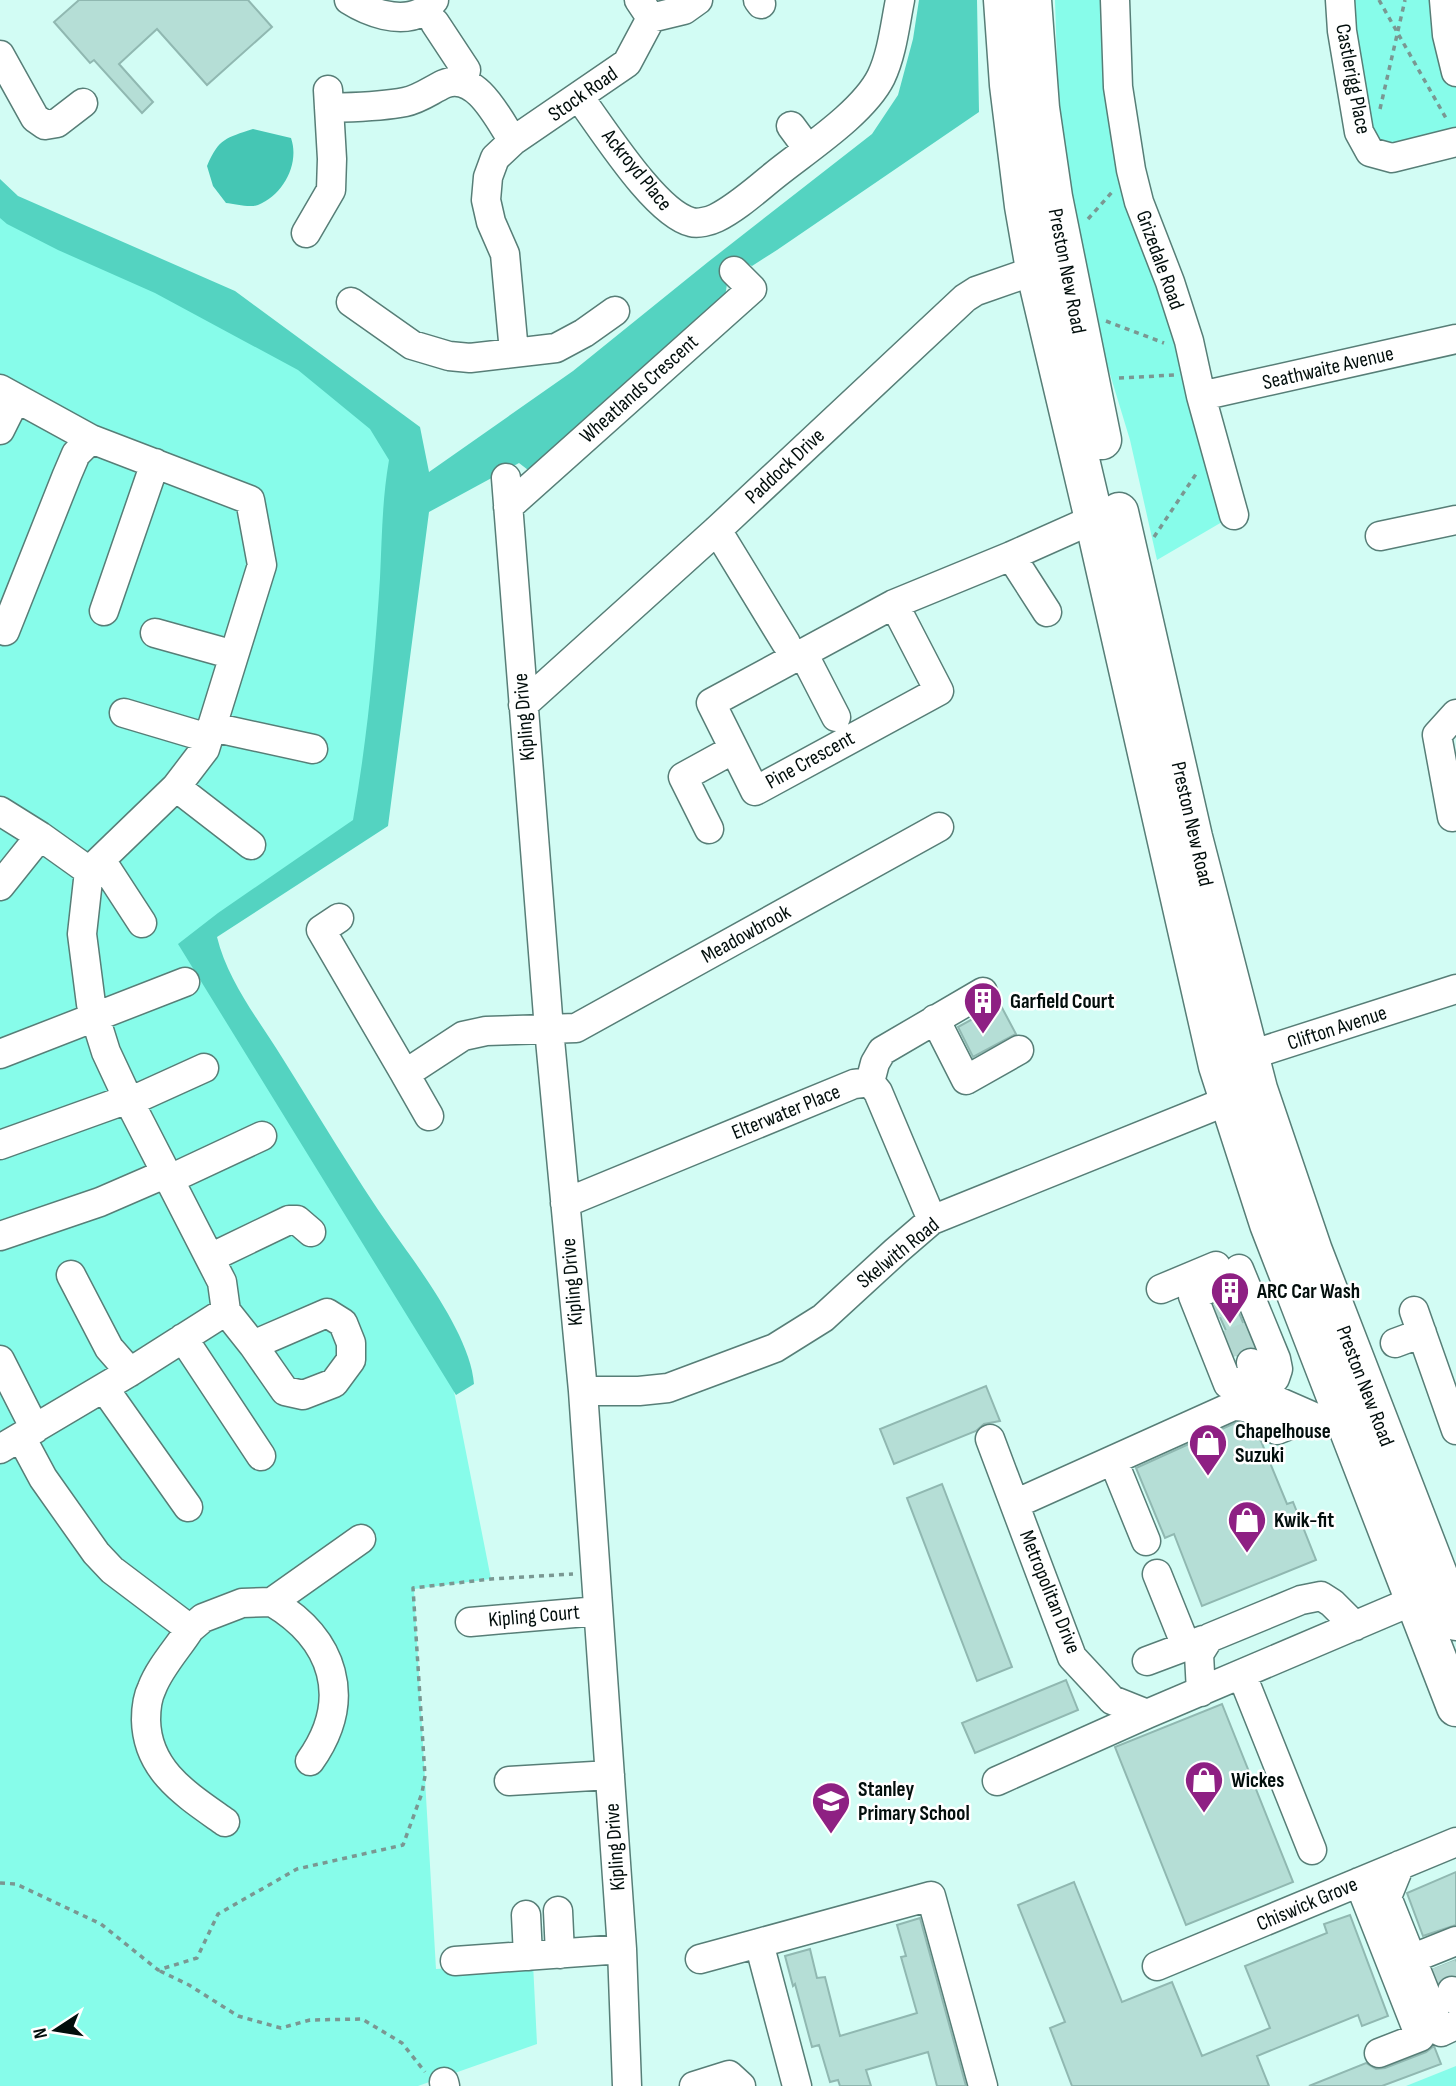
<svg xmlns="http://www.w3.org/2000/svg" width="1456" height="2086" viewBox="0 0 1456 2086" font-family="'Sofia Sans Condensed',sans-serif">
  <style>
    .green { fill: #87fcea }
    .forest { fill: #54d3c1 }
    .water { fill: #45c6b4 }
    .building { fill: #b5ded6; stroke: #90b8b1; stroke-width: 2 }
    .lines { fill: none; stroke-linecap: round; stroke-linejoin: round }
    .minor-tunnel { stroke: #b3d8d1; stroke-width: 28; stroke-dasharray: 28 14; stroke-linecap: butt }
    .minor-casing { stroke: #577e77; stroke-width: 31 }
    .highway-casing { stroke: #577e77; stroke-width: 41 }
    .path { stroke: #7a9792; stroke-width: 3.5; stroke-dasharray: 5 5; stroke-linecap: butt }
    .minor { stroke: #fff; stroke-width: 28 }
    .highway { stroke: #fff; stroke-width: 38 }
    .labels { text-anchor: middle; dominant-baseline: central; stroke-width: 5; stroke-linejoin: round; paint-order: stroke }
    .street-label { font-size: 21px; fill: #020e0c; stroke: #fff }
    .poi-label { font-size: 21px; font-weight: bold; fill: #020e0c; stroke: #fff; text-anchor: start }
  </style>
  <rect width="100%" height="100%" fill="#d2fcf4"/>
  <path class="green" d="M1055 0H1115L1118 87 1234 515 1157 560 1130 440 1106 361 1066 172 1058 93Z
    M1340 0H1444L1456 72V142L1370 152Z
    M0 191 232 296 407 448 379 827 192 947 448 1361 491 1579 414 1589 436 1969 533 1963 537 2044 418 2086H0Z
    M1456 2066V2086H1406Z"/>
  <path class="forest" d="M919 0H977L979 112 777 250 752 266 738 259 727 284 725 297 532 473 519 463 429 512 388 826 217 937C228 982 259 1020 283 1059 319 1116 353 1174 392 1230 419 1268 471 1337 474 1384L456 1395 178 944 218 913 353 820C367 740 375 659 380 578 382 538 382 500 389 460L370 429 298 370 155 293 58 250 7 224 0 218V179L18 196 235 291 420 427 429 472 573 371 708 262 872 134 898 95 913 39Z"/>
  <path class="water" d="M253 129 291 138C300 164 283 195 258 205 250 208 235 204 226 203L213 186 207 166C219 138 226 138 253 129Z"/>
  <path class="building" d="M79 0H248L272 27 207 85 157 29 119 64 153 102 142 113 94 60 90 63 54 22Z
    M1000 1004 1016 1034 973 1057 958 1027Z
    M1233 1298 1253 1347 1243 1348 1237 1355 1214 1304 1226 1302Z
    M986 1386 1000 1421 984 1424 976 1431 894 1464 880 1429Z
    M1235 1423 1244 1425 1261 1441 1287 1504 1293 1502 1316 1560 1202 1606 1174 1534 1165 1538 1136 1468Z
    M942 1484 1012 1667 977 1681 907 1498Z
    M1066 1680 1078 1710 975 1753 962 1723Z
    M1222 1704 1293 1882 1186 1925 1115 1747Z
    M1456 1872V1925L1423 1936 1407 1893Z
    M1074 1882 1122 2002 1172 1982 1202 2056 1270 2028 1245 1966 1327 1933 1324 1924 1350 1915 1388 2016 1362 2026 1358 2015 1257 2056 1269 2086H1072L1050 2028 1065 2022 1018 1905Z
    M920 1918 966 2086H937L928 2052 866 2070 871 2086H840L838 2080 830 2082 819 2045 812 2047 795 1984 793 1986 785 1956 810 1949 817 1978 825 1977 840 2036 917 2013 901 1957 906 1956 897 1925Z
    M1456 1960V1975L1446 1976 1439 1981 1434 1969Z
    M1434 2046 1441 2064 1382 2086H1309L1366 2063 1376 2069 1385 2068 1426 2052Z"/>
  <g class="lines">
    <path class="minor-tunnel" d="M1220 1287 1251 1363
      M1442 1965 1452 1991"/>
    <g class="minor-casing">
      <path id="minor" d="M349 0C368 12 399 24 422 12 426 10 430 4 434 0
        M758 0 761 4
        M1115 0 1118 87 1131 170 1139 202 1170 282 1189 341 1201 396 1234 515
        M1340 0 1342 31 1359 132 1370 152 1392 158 1456 142
        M1444 0 1447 35 1456 72
        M651 18 684 10 698 0
        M435 23 466 70 463 83
        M0 55 35 118 45 125 57 123 83 103
        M579 97C603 129 655 213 691 222 698 224 710 221 716 218 738 207 757 189 776 174 807 149 863 113 881 77 892 54 895 25 900 0
        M329 108C354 107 380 107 405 102 420 99 431 90 444 84 476 70 499 120 513 141
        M791 126 808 149
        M306 233 331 190 332 159 328 90
        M351 302 412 345 449 356 470 358 556 348 584 333 615 311
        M514 352 505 254 491 222 486 200 488 177 495 158 513 141 627 63 651 18 639 0
        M0 389 91 439 250 500 262 565 205 749 176 787 89 871 82 934 91 1004 106 1052 128 1099 222 1282 226 1311 130 1372 0 1449
        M1201 396 1456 339
        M0 430 16 398
        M506 478 549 1029 583 1391 622 1949 627 2086
        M508 507 752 289 734 271
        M717 530 786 643
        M1380 536 1456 520
        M1011 556 1047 612
        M894 604 939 691 755 791 711 703 894 604 1011 556 1094 519
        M104 611 155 463
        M5 631 67 475 76 454 91 439
        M155 633 234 655
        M803 653 836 717
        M523 705 717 530 965 298 976 291 1051 265
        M124 713 208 738
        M212 727 313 749
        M176 787 251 845
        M0 811 40 836 89 871
        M1452 817 1437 735 1456 714
        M709 829 683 777 734 749
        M101 860 142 923
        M0 886 40 836
        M339 918 321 930 405 1074 463 1036 486 1031 576 1028 939 827
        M935 1019 966 1080 1019 1050
        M0 1054 185 982
        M1232 1061 1456 989
        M405 1074 429 1116
        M870 1082 878 1092 932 1220
        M870 1082 875 1063 882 1051 983 992
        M129 1102 204 1068
        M0 1145 128 1099
        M170 1179 262 1136
        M565 1203 854 1084 870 1082
        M0 1236 100 1202 167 1173
        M210 1258 289 1220H297L311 1232
        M1239 1269 1276 1359 1278 1369 1275 1378 1266 1382 1259 1377 1251 1363
        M71 1275 109 1348 130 1372
        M1220 1287 1219 1284 1193 1296 1228 1384 1243 1380 1266 1396 1314 1417
        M1161 1289 1216 1266
        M226 1311 253 1345 285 1391 303 1395 334 1383 351 1360V1343L343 1323 327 1313 253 1345
        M1414 1311 1456 1430
        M183 1338 261 1456
        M1395 1343 1422 1333
        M0 1360 35 1429
        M104 1388 188 1507
        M583 1391H639L668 1388 775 1348 823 1318 896 1251 932 1220 1247 1093
        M21 1437 43 1478 96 1553 112 1570 190 1629 203 1618 242 1603 272 1602 361 1539
        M990 1439 1072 1657 1112 1700 1147 1714
        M1113 1460 1146 1541
        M1015 1504 1233 1406C1264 1406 1254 1423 1277 1430 1309 1417 1309 1416 1344 1422
        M1157 1574 1186 1646
        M272 1602C334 1639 354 1699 310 1761
        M470 1622 598 1611
        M190 1629C178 1648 160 1667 152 1688 147 1698 146 1709 146 1720 147 1771 187 1795 225 1822
        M1147 1661 1203 1640
        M1242 1675 1312 1850
        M1201 1692 1199 1654 1209 1638 1301 1600 1321 1596 1332 1603 1355 1626
        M509 1781 610 1775
        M997 1781 1147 1714 1415 1600 1429 1589
        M1400 1865 1387 1897 1441 2032 1456 2025
        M1359 1882 1420 2037 1379 2053
        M558 1911 560 1954
        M526 1915 528 1956
        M759 1943 931 1896 983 2086
        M700 1959 759 1943 797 2086
        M1411 1959 1456 1941
        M455 1961 622 1949
        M1157 1966 1456 1842
        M1452 1991 1456 2000
        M444 2082 445 2086
        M694 2086 729 2075 741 2086"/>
    </g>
    <g class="highway-casing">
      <path id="highway" d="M1003 0 1009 85 1024 206 1035 269 1094 519 1218 1066 1269 1224 1456 1707
        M1032 0 1040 108 1053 197 1102 440
        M1119 512 1193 837 1258 1089 1313 1251 1456 1621"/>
    </g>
    <path class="path" d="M1379 0 1447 120
      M1380 109 1405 0
      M1088 219 1113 191
      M1106 321 1164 343
      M1119 378 1175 375
      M1154 537 1198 471
      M0 1883 16 1884 101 1924 158 1970 197 1958 218 1914 297 1869 403 1845 422 1793 425 1776 413 1588 491 1579 573 1574
      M160 1971 189 1985 238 2016 281 2028 310 2020 362 2019 402 2043 425 2072"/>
    <use href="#minor" class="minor"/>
    <use href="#highway" class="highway"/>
  </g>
  <defs>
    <g id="building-pin" transform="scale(2.0125)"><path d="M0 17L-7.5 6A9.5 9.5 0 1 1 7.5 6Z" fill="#8e2083" stroke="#fff"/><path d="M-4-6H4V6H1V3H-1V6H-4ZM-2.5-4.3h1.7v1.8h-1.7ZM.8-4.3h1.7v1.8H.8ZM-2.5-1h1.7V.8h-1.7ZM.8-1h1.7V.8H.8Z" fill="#fff"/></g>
    <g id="shop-pin" transform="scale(2.0125)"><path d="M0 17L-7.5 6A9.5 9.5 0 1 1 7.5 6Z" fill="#8e2083" stroke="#fff"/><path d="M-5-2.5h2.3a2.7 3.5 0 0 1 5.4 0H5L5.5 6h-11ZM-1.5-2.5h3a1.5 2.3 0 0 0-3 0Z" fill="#fff"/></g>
    <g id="school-pin" transform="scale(2.0125)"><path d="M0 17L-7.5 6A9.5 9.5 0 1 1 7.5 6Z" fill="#8e2083" stroke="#fff"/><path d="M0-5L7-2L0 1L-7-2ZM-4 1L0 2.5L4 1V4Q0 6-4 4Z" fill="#fff"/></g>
  </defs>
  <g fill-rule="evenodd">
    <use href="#building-pin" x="983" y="1001"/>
    <use href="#building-pin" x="1230" y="1291"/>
    <use href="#shop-pin" x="1208" y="1443"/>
    <use href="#shop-pin" x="1247" y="1520"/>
    <use href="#shop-pin" x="1204" y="1780"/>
    <use href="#school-pin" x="831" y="1801"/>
  </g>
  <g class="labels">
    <g class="street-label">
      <text transform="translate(1353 79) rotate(79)">Castlerigg Place</text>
      <text transform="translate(583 94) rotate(-35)">Stock Road</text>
      <text transform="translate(637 170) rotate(51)">Ackroyd Place</text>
      <text transform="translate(1160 260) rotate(70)">Grizedale Road</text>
      <text transform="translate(1067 271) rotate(79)">Preston New Road</text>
      <text transform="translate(1328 368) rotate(-13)">Seathwaite Avenue</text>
      <text transform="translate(639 389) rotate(-42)">Wheatlands Crescent</text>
      <text transform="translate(785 466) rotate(-43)">Paddock Drive</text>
      <text transform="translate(524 717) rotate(-95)">Kipling Drive</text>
      <text transform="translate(810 760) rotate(-29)">Pine Crescent</text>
      <text transform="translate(1192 824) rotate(77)">Preston New Road</text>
      <text transform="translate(746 934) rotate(-29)">Meadowbrook</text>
      <text transform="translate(1337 1028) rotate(-18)">Clifton Avenue</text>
      <text transform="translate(786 1112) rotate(-22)">Elterwater Place</text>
      <text transform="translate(898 1253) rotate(-39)">Skelwith Road</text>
      <text transform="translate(572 1282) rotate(-95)">Kipling Drive</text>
      <text transform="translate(1365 1386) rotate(69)">Preston New Road</text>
      <text transform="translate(1050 1592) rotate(68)">Metropolitan Drive</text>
      <text transform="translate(534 1616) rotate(-5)">Kipling Court</text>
      <text transform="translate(615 1847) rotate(-94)">Kipling Drive</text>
      <text transform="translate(1307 1904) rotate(-23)">Chiswick Grove</text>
    </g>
    <g class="poi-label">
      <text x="1010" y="1001">Garfield Court</text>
      <text x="1257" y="1291">ARC Car Wash</text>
      <text x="1235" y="1431">Chapelhouse<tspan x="1235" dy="24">Suzuki</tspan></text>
      <text x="1274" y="1520">Kwik-fit</text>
      <text x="1231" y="1780">Wickes</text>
      <text x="858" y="1789">Stanley<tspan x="858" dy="24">Primary School</tspan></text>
    </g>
  </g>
  <g transform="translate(56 2030) rotate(258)" stroke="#ffffff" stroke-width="5" paint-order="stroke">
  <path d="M0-5L12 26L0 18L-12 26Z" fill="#020e0c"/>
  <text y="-10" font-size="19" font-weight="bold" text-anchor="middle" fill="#020e0c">N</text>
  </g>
</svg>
